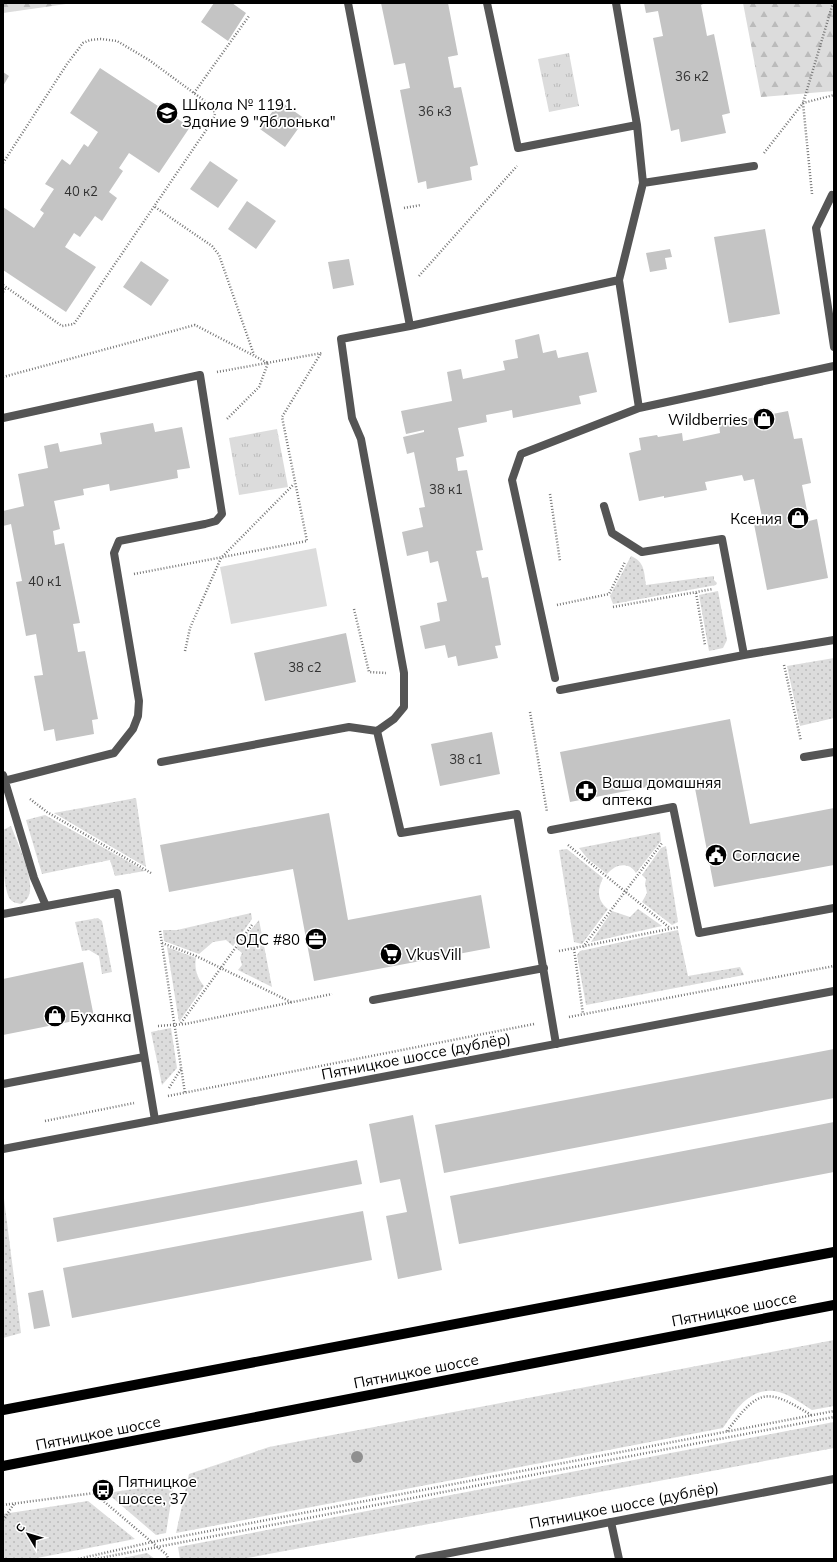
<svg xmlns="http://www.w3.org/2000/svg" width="837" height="1562" viewBox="0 0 837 1562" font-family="Mulish,sans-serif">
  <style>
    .grass { fill: url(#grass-dots) }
    .forest { fill: url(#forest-firs) }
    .park { fill: url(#park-tufts) }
    .garden { fill: #dcdcdc }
    .building { fill: #c4c4c4 }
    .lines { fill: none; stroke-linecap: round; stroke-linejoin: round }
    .path { stroke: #777; stroke-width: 2.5; stroke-dasharray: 1 2; stroke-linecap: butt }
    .service { stroke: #555; stroke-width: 8 }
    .minor { stroke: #555; stroke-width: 8 }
    .primary { stroke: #000; stroke-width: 10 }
    .tree { fill: #8f8f8f }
    .labels { text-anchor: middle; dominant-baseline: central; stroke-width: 3.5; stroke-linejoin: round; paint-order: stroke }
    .number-label { font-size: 13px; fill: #313131 }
    .poi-label { font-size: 15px; fill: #000; stroke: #fff; text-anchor: start }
    .street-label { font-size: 15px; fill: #000; stroke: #fff }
  </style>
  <defs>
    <pattern id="grass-dots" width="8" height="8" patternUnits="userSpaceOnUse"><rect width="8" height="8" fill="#dcdcdc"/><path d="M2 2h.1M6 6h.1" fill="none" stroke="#bbb" stroke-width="1.8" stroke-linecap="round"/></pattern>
    <pattern id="forest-firs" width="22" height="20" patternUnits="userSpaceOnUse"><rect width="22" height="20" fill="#dcdcdc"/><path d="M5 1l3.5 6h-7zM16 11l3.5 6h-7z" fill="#bbb"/></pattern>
    <pattern id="park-tufts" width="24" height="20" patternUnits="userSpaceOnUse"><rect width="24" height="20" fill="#dcdcdc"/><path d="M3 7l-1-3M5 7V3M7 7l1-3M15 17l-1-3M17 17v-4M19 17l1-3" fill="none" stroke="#bbb"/></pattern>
  </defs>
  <rect width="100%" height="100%" fill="#fff"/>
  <path class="grass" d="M631 556C645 562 644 572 646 585L714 576V580L717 583 716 585 613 604 610 596Z
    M718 591 727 640 723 648 709 651 699 595Z
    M834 658V718L800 726 787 666Z
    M136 798 146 867 54 813Z
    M45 815 145 871 115 876 110 860 42 874 26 820Z
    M11 826C17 842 35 879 29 895 28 899 25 901 21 904 17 903 13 903 10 899 2 887 3 845 3 830Z
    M660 832 661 841 636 873C629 861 615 864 607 874L588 859 579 848Z
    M666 846 678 922 672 925 642 902 647 893 645 884 646 879 642 875 661 848Z
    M567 849 603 878C597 890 597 901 608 909L582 944 574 942 559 850Z
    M638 909 662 926 591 942 612 911 630 917Z
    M251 913 252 919 233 946 226 940 213 942 199 954 164 941 163 930H177Z
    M98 918 102 921 112 972 102 974 99 956 89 950 82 951 75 922Z
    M259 920 272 987 238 970 242 965 240 958 242 953 236 948Z
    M678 930 688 976 740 967 744 975 586 1005 577 955 580 951Z
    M167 947 196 958C194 968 197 978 204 986L179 1022Z
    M171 1028 177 1068 162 1085 151 1032Z
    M3 1191 21 1333 3 1338Z
    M834 1340V1406L812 1410C802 1404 791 1395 779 1392 752 1385 736 1409 723 1428L176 1533 189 1474 269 1447Z
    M834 1422V1448L242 1559H180L178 1547Z
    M174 1483 166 1533 156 1535 107 1493Z
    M88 1501 135 1539 32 1559H3V1514Z
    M147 1553 155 1559H118Z"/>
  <path class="forest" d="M3 3H73L3 13Z
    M743 3H834V91L761 97Z"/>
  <path class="park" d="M569 53 579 106 549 112 538 59Z
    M277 429 288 487 239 495 229 438Z"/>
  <path class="garden" d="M316 548 327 606 231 624 220 567Z"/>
  <path class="building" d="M214 3H232L246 13 228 41 201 22Z
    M381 3H448L458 55 448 57 454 88 461 87 478 165 470 167 472 180 427 189 426 181 418 183 400 90 410 88 405 63 394 65Z
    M644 3H705L701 5 707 36 714 34 730 113 722 115 726 133 681 142 679 129 671 131 653 38 663 36 658 11 646 13Z
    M100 68 190 127 159 173 129 153 119 168 123 171 109 192 117 198 102 221 95 216 80 237 74 233 65 247 96 267 66 312 3 270V207L34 228 44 213 40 210 54 189 45 184 62 159 70 165 84 144 88 147 98 132 70 113Z
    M3 72 9 76 3 86Z
    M280 101 305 119 285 147 260 129Z
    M210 161 238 180 218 208 190 189Z
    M247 201 276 221 256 249 228 229Z
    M765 229 780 314 729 323 714 237Z
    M670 249 672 257 665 258 667 269 650 272 646 253Z
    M349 259 354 285 333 289 328 262Z
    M141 261 169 280 151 306 123 287Z
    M539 334 543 353 556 350 558 358 588 352 597 392 579 396 581 404 513 418 512 410 486 415 487 422 458 428 464 456 456 458 458 471 467 470 483 550 476 551 482 578 488 577 501 645 495 646 498 658 458 666 456 656 448 658 445 645 425 649 420 626 440 621 437 603 447 601 438 561 430 563 428 551 407 556 402 532 423 527 419 508 425 507 414 452 407 454 403 437 424 432V430L406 434 401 411 452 401 447 372 461 369 463 379 505 370 503 361 518 358 515 340Z
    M788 411 794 439 802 438 811 483 802 485 809 521 817 519 828 578 767 590 753 519 762 517 754 479 744 481 742 475 705 482 707 490 664 498V496L639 501 629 453 641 450 639 438 657 435 658 437 682 433 683 441 720 433 719 424Z
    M153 423 155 432 182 427 190 468 177 470 178 478 110 491 109 484 83 489 84 495 54 501 60 529 53 531 55 545 64 543 80 623 73 624 78 652 85 651 98 719 92 720 94 734 56 741 54 729 44 731 34 676 43 675 36 634 26 636 16 582 22 581 11 524 3 526V511L24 506 18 474 48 468 44 446 58 443 60 452 102 444 100 433Z
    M346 633 356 682 265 701 254 653Z
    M730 719 750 824 834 808V865L714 887 693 778 570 802 560 752Z
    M492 732 500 774 440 786 431 744Z
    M329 813 348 920 481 895 490 948 314 981 293 869 169 892 160 845Z
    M83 962 94 1017 3 1035V979Z
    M834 1049V1098L444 1173 435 1125Z
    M413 1115 442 1270 398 1279 386 1216 407 1212 400 1179 380 1183 369 1124Z
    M834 1122V1172L459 1244 450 1196Z
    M357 1160 362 1184 57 1242 53 1218Z
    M363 1211 372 1260 72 1318 63 1268Z
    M43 1290 50 1326 34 1329 28 1293Z"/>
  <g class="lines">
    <path class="path" d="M194 93 249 16
      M764 153 803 103 834 95
      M3 163 67 64 83 43 90 40 101 39 117 41 149 60 213 107 215 114 213 120 74 324 62 326 3 285
      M812 194 803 103 833 3
      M155 207 212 246 219 255 254 355
      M404 208 421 205
      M419 276 517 166
      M3 292 6 287
      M217 372 322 353
      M3 377 195 325 268 363 259 387 226 420
      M550 494 560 561
      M134 574 307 541 282 417 321 353
      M696 593 705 645
      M557 605 609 594 625 562
      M613 607 713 589
      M354 609 369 672 386 673
      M185 651 190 628 221 558 294 484
      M784 665 801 741
      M530 712 547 812
      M30 799 47 812 151 873
      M568 845 670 928
      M160 931 185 1093
      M162 943 196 956 291 1002
      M583 947 662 843
      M574 949 583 1014
      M559 951 679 927
      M569 1017 834 966
      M181 1023 252 925
      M158 1026 185 1024 332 994
      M169 1088 181 1069
      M168 1096 534 1024
      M45 1121 134 1103
      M727 1431C759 1389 766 1387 811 1415
      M3 1505 94 1493 167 1555 168 1559
      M3 1520 14 1504
      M78 1559 152 1542 834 1411
      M95 1559 834 1417"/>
    <path class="service" d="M348 3 410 326 619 280 639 408 834 366
      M487 3 518 148 637 125
      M616 3 637 125 643 183 619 280
      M643 183 754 166
      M834 196 832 195 816 228 834 347
      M3 418 200 375 222 514 216 521 205 524 119 541 114 553 139 701 138 716 133 729 114 753 4 781
      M604 506 612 533 642 552 722 539 744 655 834 640
      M555 678 512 480 521 454 639 408
      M560 690 744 655
      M377 731 394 719 404 707V673L361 439 352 418 341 339 410 326
      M804 757 834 752
      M161 762 349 727 377 731 401 833 517 814 556 1044
      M3 775 34 878 46 906
      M551 830 673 807 699 933 834 908
      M3 914 117 893 155 1120
      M373 1000 544 968
      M3 1084 144 1057
      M611 1522 619 1559"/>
    <path class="minor" d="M3 1149 834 991
      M419 1559 834 1479"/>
    <path class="primary" d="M3 1410 834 1252
      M3 1466 834 1305"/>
  </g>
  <circle class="tree" cx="357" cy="1457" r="6"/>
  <defs>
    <g id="school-disc" transform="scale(1.15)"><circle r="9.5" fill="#000" stroke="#fff"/><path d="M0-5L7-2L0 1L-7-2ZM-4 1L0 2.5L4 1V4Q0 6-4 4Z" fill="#fff"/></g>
    <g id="shop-disc" transform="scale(1.15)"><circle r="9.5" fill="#000" stroke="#fff"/><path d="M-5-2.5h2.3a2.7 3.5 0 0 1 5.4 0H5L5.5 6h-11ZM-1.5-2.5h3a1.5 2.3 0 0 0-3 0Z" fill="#fff"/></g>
    <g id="pharmacy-disc" transform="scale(1.15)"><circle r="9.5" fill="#000" stroke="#fff"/><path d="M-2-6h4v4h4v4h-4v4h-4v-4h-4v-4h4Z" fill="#fff"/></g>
    <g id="civic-disc" transform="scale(1.15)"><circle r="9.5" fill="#000" stroke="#fff"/><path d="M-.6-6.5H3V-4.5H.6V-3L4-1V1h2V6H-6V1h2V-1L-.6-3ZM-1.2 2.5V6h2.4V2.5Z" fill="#fff"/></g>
    <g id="office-disc" transform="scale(1.15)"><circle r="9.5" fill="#000" stroke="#fff"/><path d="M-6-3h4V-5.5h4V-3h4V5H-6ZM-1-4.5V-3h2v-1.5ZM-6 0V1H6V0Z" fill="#fff"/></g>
    <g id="supermarket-disc" transform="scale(1.15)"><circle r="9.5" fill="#000" stroke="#fff"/><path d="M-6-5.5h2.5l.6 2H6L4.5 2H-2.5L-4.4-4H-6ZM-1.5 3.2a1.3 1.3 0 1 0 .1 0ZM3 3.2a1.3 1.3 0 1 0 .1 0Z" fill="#fff"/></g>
    <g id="bus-disc" transform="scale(1.15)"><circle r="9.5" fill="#000" stroke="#fff"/><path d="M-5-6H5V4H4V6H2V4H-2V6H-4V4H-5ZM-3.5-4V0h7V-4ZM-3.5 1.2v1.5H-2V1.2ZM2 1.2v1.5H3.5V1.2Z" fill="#fff"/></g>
  </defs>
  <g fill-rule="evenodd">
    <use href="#school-disc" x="167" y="113"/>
    <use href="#shop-disc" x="764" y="419"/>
    <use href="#shop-disc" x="798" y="518"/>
    <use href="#pharmacy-disc" x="586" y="791"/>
    <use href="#civic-disc" x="716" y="855"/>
    <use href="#office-disc" x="316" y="939"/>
    <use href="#supermarket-disc" x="391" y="954"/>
    <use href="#shop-disc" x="55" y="1016"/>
    <use href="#bus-disc" x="103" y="1490"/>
  </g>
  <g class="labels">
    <g class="number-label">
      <text x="692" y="76">36 к2</text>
      <text x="435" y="111">36 к3</text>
      <text x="81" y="191">40 к2</text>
      <text x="446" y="489">38 к1</text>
      <text x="45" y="581">40 к1</text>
      <text x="305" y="667">38 с2</text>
      <text x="466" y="759">38 с1</text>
    </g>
    <g class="poi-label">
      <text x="182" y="104">Школа № 1191.<tspan x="182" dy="17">Здание 9 "Яблонька"</tspan></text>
      <text x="748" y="419" text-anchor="end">Wildberries</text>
      <text x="782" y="518" text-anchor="end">Ксения</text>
      <text x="602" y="782">Ваша домашняя<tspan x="602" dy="17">аптека</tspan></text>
      <text x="732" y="855">Согласие</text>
      <text x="300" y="939" text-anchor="end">ОДС #80</text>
      <text x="406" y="954">VkusVill</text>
      <text x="70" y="1016">Буханка</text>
      <text x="118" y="1481">Пятницкое<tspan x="118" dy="17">шоссе, 37</tspan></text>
    </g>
    <g class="street-label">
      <text transform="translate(416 1056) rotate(-11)">Пятницкое шоссе (дублёр)</text>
      <text transform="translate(734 1309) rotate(-11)">Пятницкое шоссе</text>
      <text transform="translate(416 1371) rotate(-11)">Пятницкое шоссе</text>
      <text transform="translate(98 1433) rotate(-11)">Пятницкое шоссе</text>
      <text transform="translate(624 1505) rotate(-11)">Пятницкое шоссе (дублёр)</text>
    </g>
  </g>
  <rect width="837" height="1562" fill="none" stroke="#000000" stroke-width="8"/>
  <g transform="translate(28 1534) rotate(308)" stroke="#ffffff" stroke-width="3" paint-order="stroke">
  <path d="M0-3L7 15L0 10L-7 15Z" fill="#000000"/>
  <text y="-6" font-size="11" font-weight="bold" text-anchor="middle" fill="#000000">С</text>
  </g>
</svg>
